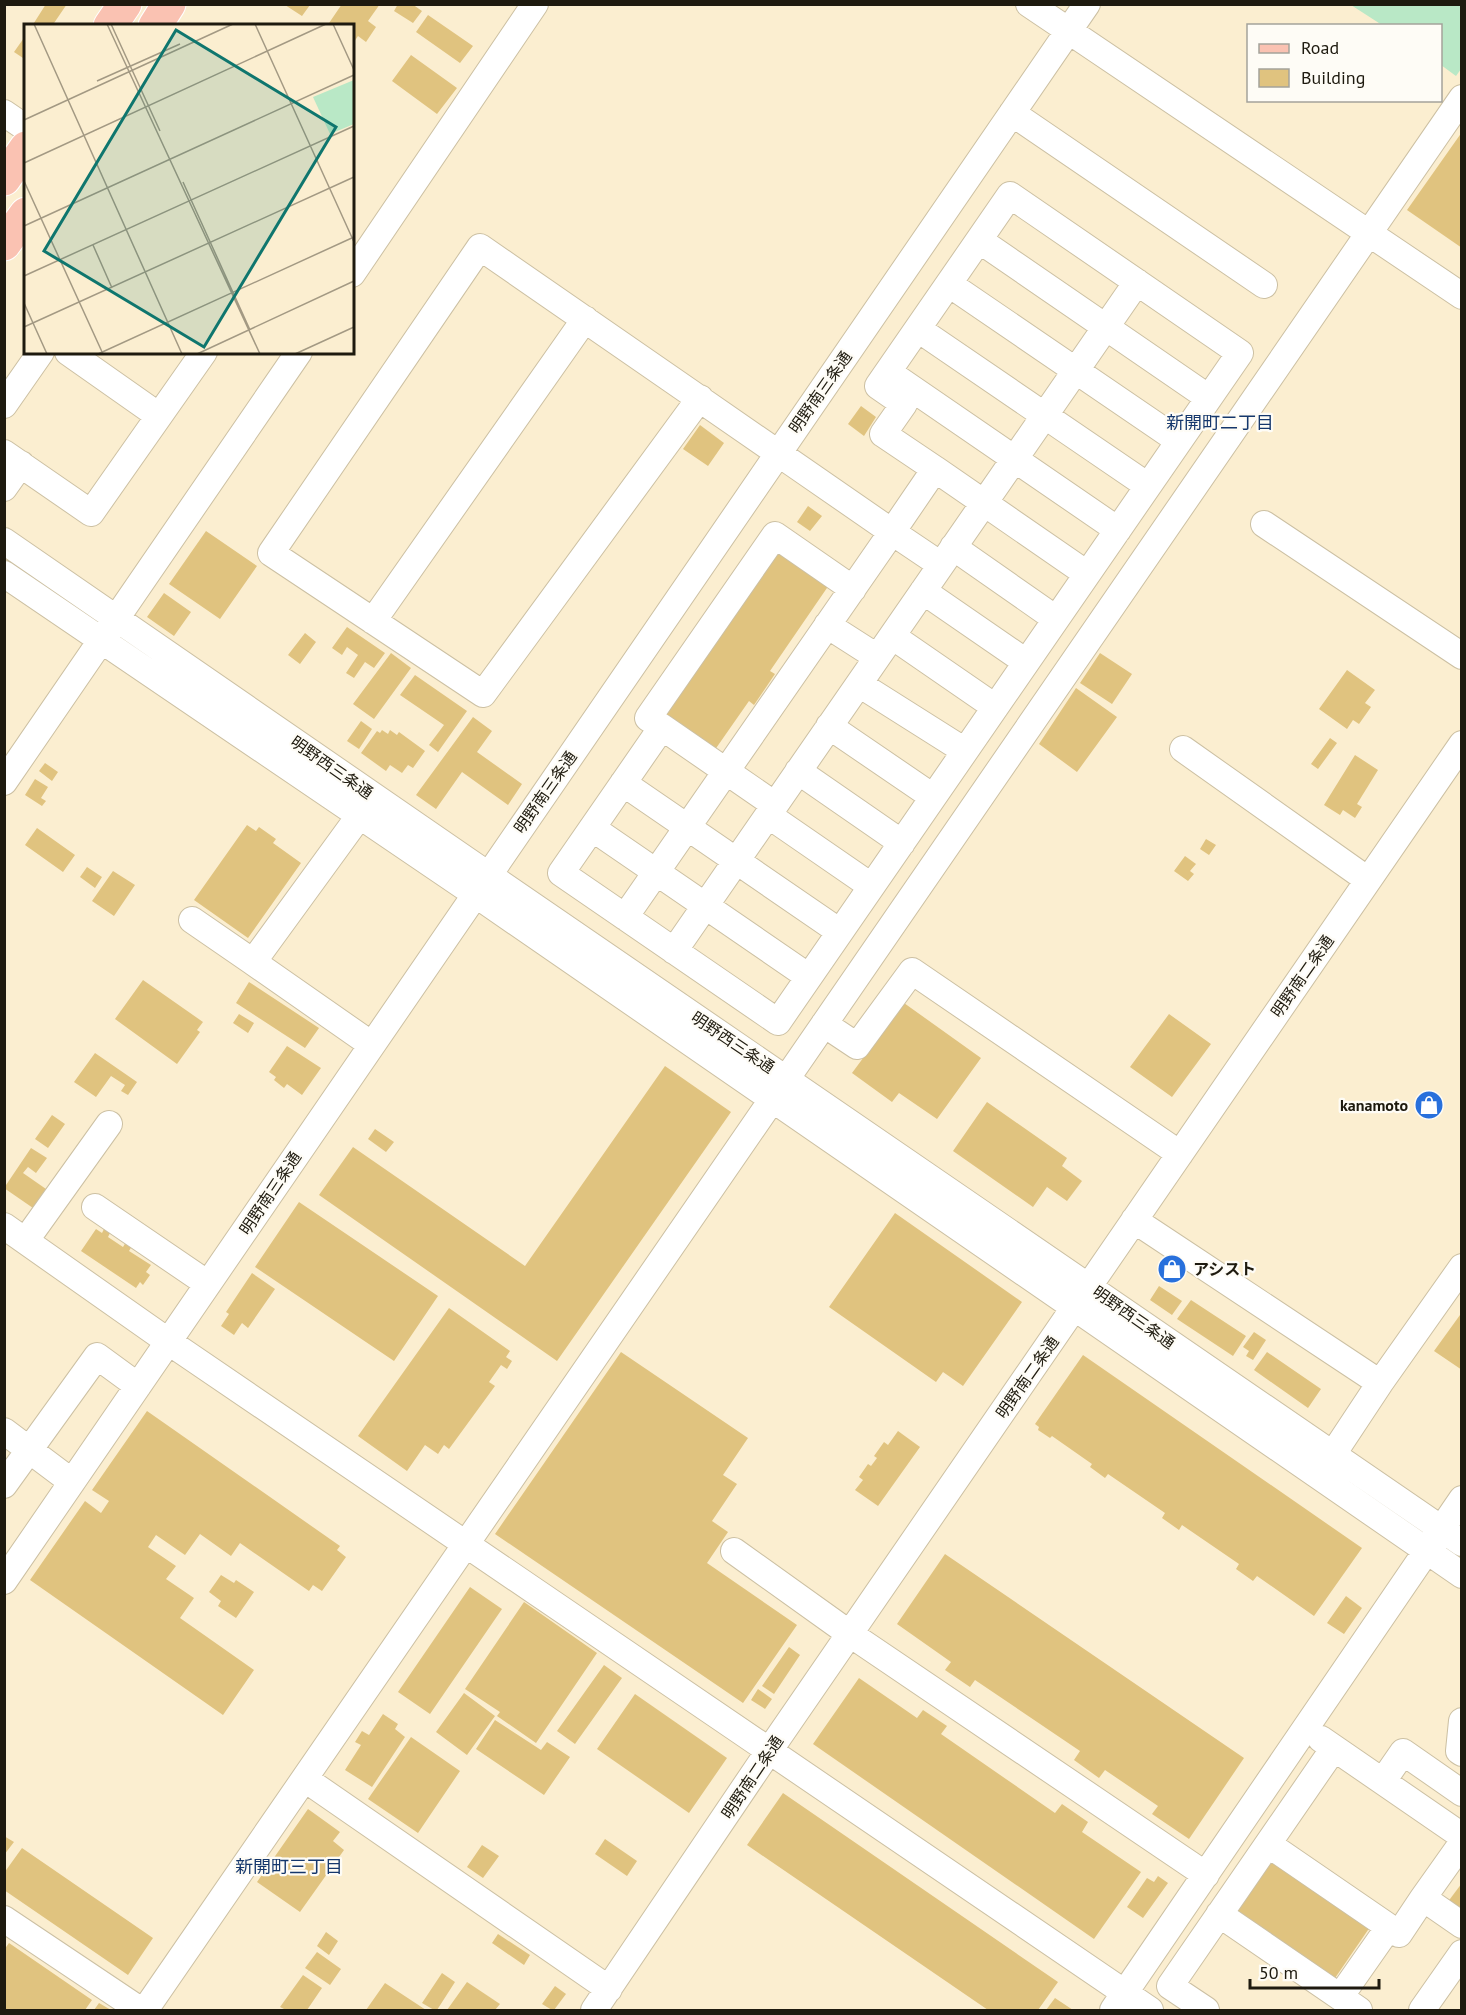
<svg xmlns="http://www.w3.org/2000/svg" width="1466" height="2015" viewBox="0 0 1466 2015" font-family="'PT Sans','Noto Sans JP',sans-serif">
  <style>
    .green { fill: #b9e8c6 }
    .building { fill: #e0c37f }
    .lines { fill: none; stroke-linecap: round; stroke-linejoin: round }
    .minor-casing { stroke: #ccc0a3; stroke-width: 28 }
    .major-casing { stroke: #fff; stroke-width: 35 }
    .minor { stroke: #fff; stroke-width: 26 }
    .major { stroke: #fac2b2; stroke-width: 33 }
    .labels { text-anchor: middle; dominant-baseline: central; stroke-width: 4.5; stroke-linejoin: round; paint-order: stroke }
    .street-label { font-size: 16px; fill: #1e1a0f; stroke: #fefcf6 }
    .poi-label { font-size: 16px; font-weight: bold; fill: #1e1a0f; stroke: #fefcf6; text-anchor: end }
    .neighbourhood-label { font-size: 18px; fill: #15376c; stroke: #fefcf6 }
    .inset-road { fill: none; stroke: #a39983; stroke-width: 1.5 }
    .view { fill: #0f766e; fill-opacity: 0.15; stroke: #0f766e; stroke-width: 3 }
    .inset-edge { fill: none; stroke: #1e1a0f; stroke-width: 3 }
  </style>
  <rect width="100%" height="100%" fill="#fbeed0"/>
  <path class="green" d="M1351 5H1461V69L1456 76 1441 65 1440 26 1382 25Z"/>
  <path class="building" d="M46 4H67L52 26H32Z
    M342 4H380L368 21 376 27 366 42 358 36 354 42 352 41V26H327Z
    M398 4H412L422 11 413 23 394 11Z
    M285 5H310L302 16Z
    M428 15 473 46 460 63 416 32Z
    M26 35V60L14 52Z
    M411 55 457 88 437 114 392 81Z
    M1462 132V248L1407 210Z
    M861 406 876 417 864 436 848 424Z
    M700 425 724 443 708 466 683 449Z
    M808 506 822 516 810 531 797 522Z
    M206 531 257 566 220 619 169 584Z
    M775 548 829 585 770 671 775 674 754 705 749 701 712 754 658 717Z
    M164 593 191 612 174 636 147 617Z
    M347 627 385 653 374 668 365 662 354 678 346 673 358 655 347 647 342 655 332 648Z
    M305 633 316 642 300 664 288 655Z
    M391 653 411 668 374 719 353 704Z
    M1100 653 1132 674 1112 704 1080 683Z
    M1347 670 1375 690 1365 703 1371 707 1359 724 1353 720 1347 729 1319 709Z
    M415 675 467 711 438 752 429 745 444 725 400 695Z
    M1076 688 1117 717 1077 772 1039 744Z
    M473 717 492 731 477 752 522 784 508 805 462 772 436 809 416 795Z
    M361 721 372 729 359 749 347 741Z
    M382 730 388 734 390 730 397 735 399 732 425 751 413 768 408 765 402 773 390 765 386 771 361 753 377 731 380 733Z
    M1330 738 1337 743 1318 769 1311 764Z
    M1355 755 1378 770 1357 804 1362 807 1355 818 1343 810 1340 815 1324 805Z
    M45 763 58 772 52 781 39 771Z
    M35 779 48 787 41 798 46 801 42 806 25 795Z
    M247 825 256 831 259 827 276 839 273 843 301 863 248 938 194 900Z
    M37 828 75 855 63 872 25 845Z
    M1206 839 1216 845 1209 855 1200 849Z
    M1185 856 1196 864 1190 871 1194 874 1188 881 1174 871Z
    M87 867 102 877 95 888 80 877Z
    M113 871 135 885 114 916 92 901Z
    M143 980 203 1022 197 1030 200 1032 177 1064 115 1019Z
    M249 982 319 1028 305 1048 236 1003Z
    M904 1003 981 1058 937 1119 899 1093 892 1102 852 1073Z
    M239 1014 254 1023 248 1033 233 1023Z
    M1169 1014 1211 1044 1172 1097 1130 1067Z
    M287 1046 321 1068 302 1095 287 1084 284 1088 274 1080 276 1077 269 1072Z
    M95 1053 137 1082 128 1095 121 1091 125 1085 111 1076 96 1097 74 1082Z
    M665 1066 731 1112 557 1361 319 1195 353 1147 525 1266Z
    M987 1102 1067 1158 1062 1166 1082 1181 1067 1201 1047 1187 1033 1207 953 1151Z
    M52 1115 65 1124 48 1148 35 1139Z
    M375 1129 394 1142 386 1152 368 1139Z
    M31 1148 47 1158 36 1173 28 1167 23 1173 46 1189 33 1208 4 1188Z
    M299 1202 438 1296 394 1361 255 1267Z
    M895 1213 1022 1302 963 1386 943 1372 936 1382 829 1307Z
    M96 1229 102 1233 104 1229 110 1233 108 1237 123 1247 126 1242 132 1246 129 1251 151 1265 146 1272 150 1275 143 1285 140 1282 136 1288 81 1251Z
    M252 1273 275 1289 248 1328 242 1323 234 1335 221 1326 229 1314 226 1312Z
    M1159 1286 1182 1301 1172 1315 1150 1300Z
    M1191 1300 1246 1336 1233 1356 1177 1319Z
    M449 1308 510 1351 506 1357 512 1361 507 1369 501 1365 489 1382 495 1386 449 1449 444 1445 438 1454 425 1445 407 1471 358 1436Z
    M1460 1315 1462 1316V1370L1434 1351Z
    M1254 1332 1266 1340 1253 1360 1246 1356 1249 1351 1243 1347Z
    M621 1352 748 1438 723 1475 737 1484 712 1521 728 1532 707 1563 797 1625 743 1703 495 1534Z
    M1267 1352 1321 1389 1308 1408 1254 1370Z
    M1083 1355 1362 1548 1314 1616 1257 1576 1253 1581 1236 1569 1239 1564 1182 1525 1179 1530 1162 1518 1165 1513 1108 1474 1105 1478 1090 1467 1092 1464 1052 1436 1050 1438 1038 1430 1039 1427 1035 1424Z
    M147 1411 340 1546 337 1550 346 1557 322 1591 313 1585 309 1591 240 1543 231 1556 200 1534 185 1555 156 1535 148 1547 176 1566 166 1579 194 1598 180 1618 254 1670 223 1715 30 1580 85 1501 101 1513 109 1501 92 1490Z
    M898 1431 920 1447 878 1506 855 1490 863 1480 859 1477 868 1464 871 1466 877 1458 874 1456 884 1442 888 1445Z
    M945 1554 1244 1758 1189 1839 1152 1814 1158 1806 1105 1770 1099 1778 1074 1760 1080 1751 975 1680 970 1687 945 1670 951 1662 897 1624Z
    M221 1575 234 1583 236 1580 254 1592 236 1618 218 1606 221 1601 209 1592Z
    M470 1587 502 1609 430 1714 398 1692Z
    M1346 1596 1362 1608 1344 1634 1327 1623Z
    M524 1602 597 1653 536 1743 497 1716 500 1712 465 1689Z
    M789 1647 800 1655 774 1694 762 1686Z
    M604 1665 622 1678 575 1744 557 1731Z
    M859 1678 917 1718 923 1710 947 1726 941 1734 1055 1813 1062 1804 1088 1822 1082 1832 1141 1872 1094 1939 813 1744Z
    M758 1689 772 1699 765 1709 751 1700Z
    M464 1693 495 1716 467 1755 436 1732Z
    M635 1694 727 1758 689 1813 597 1749Z
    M383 1714 398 1724 395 1729 405 1737 372 1787 345 1770 361 1745 355 1742 362 1731 369 1735Z
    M495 1720 541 1750 547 1742 570 1757 544 1795 476 1749Z
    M411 1737 460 1771 418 1833 368 1799Z
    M783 1793 1058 1982 1038 2010H988L747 1845Z
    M308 1809 340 1832 333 1841 344 1850 300 1912 257 1882Z
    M4 1836 14 1842 4 1855Z
    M605 1839 637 1861 627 1876 595 1854Z
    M482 1845 499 1856 483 1878 467 1867Z
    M22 1848 153 1938 128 1975 4 1890V1873Z
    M1269 1858 1370 1927 1333 1981 1232 1911Z
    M1158 1876 1168 1883 1143 1918 1127 1907 1147 1878 1154 1882Z
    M1462 1883V1913L1447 1903Z
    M326 1932 338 1941 329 1955 317 1946Z
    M498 1934 530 1955 524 1965 492 1943Z
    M9 1943 92 2000 85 2010H4V1950Z
    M317 1952 341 1969 330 1985 305 1968Z
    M442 1973 455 1982 437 2010H434L422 2003Z
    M303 1975 322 1988 307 2010H286L280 2007Z
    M467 1982 500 2004 495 2010H447Z
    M385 1983 426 2010H366Z
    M555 1986 566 1994 554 2010H552L542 2004Z
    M1055 1998 1073 2010H1046Z
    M99 2003 111 2010H94Z"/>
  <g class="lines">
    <g class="minor-casing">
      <path id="minor" d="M1029 4 1462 296
        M4 113 26 128
        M1012 113 1264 285
        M979 240 1209 398
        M352 274 535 4
        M949 284 1179 441
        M918 329 1148 486
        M68 352 159 416
        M888 372 1118 530
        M4 405 41 352
        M4 453 91 513 204 352
        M935 469 1087 574
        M4 488 21 464
        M1264 524 1462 656
        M4 541 465 859 1462 1543
        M953 547 1056 619
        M4 574 475 894 1462 1575
        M923 591 1026 662
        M373 621 585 319
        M827 625 877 657
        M892 636 995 707
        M859 684 965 751
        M829 726 933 797
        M662 727 648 718 775 535 853 589
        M1183 749 1368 880
        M798 771 902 843
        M4 782 299 352
        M623 783 840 932
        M775 805 662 727 561 873 778 1022 1240 353 1010 195 878 386 904 404 883 434 935 469 892 532 941 565
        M360 815 253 962 372 1045
        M768 815 871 886
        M592 828 809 977
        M625 917 892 532C754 437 618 342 480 247L271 553 483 694 700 398
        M192 920 253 962
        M674 951 1137 282
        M824 1024 857 1046 912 971 1180 1154
        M95 1207 208 1284
        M1134 1220 1380 1383 1333 1454
        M4 1226 169 1342 1150 2010
        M26 1240 109 1124
        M1380 1383 1462 1267
        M4 1431 72 1482
        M4 1485 97 1356 138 1386
        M734 1551 850 1634 1206 1875
        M4 1581 1087 4
        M1462 1721 1459 1751 1462 1753
        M1321 1739 1462 1836
        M305 1779 609 1989
        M1383 1781 1403 1752 1462 1793
        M1462 1843 1423 1898 1462 1925
        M1268 1844 1389 1927 1340 1997
        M1219 1914 1359 2010
        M4 1919 140 2010
        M1389 1927 1399 1934 1423 1898
        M145 2010 1462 98
        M594 2010 769 1751 1462 744
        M1113 2010 1462 1499
        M1206 2010 1170 1986 1334 1748
        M1422 2010 1462 1953"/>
    </g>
    <g class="major-casing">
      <path id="major" d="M110 26 125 4
        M155 26 169 4
        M4 179 26 148
        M4 244 26 214"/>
    </g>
    <use href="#minor" class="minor"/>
    <use href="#major" class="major"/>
  </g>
  <defs>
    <g id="shop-disc" transform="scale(1.5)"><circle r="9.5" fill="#2870dc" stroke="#fefcf6"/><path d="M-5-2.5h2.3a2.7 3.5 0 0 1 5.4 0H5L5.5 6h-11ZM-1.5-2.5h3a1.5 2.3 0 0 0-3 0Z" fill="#fff"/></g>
  </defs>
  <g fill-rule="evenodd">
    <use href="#shop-disc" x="1429" y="1105"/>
    <use href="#shop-disc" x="1172" y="1269"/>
  </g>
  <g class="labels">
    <g class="street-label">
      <text transform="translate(820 392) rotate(-55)">明野南三条通</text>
      <text transform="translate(332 767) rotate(35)">明野西三条通</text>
      <text transform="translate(545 792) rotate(-55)">明野南三条通</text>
      <text transform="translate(1302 976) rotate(-55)">明野南二条通</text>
      <text transform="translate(733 1042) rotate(34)">明野西三条通</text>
      <text transform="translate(270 1193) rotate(-56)">明野南三条通</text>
      <text transform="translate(1134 1317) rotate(35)">明野西三条通</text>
      <text transform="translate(1027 1377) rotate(-55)">明野南二条通</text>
      <text transform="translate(752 1777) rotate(-56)">明野南二条通</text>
    </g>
    <g class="poi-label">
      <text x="1408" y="1105">kanamoto</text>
      <text x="1193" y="1269" text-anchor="start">アシスト</text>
    </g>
    <g class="neighbourhood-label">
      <text x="1220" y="422">新開町二丁目</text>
      <text x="289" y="1866">新開町三丁目</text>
    </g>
  </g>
  <g transform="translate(24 24)">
    <rect width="330" height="330" fill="#fbeed0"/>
    <path d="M330 56V100L306 110 289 73Z" fill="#b9e8c6"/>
    <path class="inset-road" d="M10 0 158 330M83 0 236 330M87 0 136 107M231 0 330 218M309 0 330 46M73 57 156 20M0 96 209 0M0 139 302 0M0 157 79 330M159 158 226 306M0 202 330 51M69 221 88 264M0 252 330 102M0 279 23 330M0 303 330 153M74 330 330 213M173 330 330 257M271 330 330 303"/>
    <path class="view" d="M152 6 312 103 180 323 20 227Z"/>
    <rect width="330" height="330" class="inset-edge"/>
  </g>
  <rect width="1466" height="2015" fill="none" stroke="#1e1a0f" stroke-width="12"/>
  <rect x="1247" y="24" width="195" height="78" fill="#fefcf6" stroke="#a4a29a" stroke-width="1.5"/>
  <rect x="1259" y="44" width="30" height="9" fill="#fac2b2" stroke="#a4a29a" stroke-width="1.5"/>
  <text x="1301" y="54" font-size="18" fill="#1e1a0f">Road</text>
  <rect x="1259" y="69" width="30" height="18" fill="#e0c37f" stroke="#a4a29a" stroke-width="1.5"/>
  <text x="1301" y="84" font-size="18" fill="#1e1a0f">Building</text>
  <path d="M1250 1979v9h129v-9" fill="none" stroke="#1e1a0f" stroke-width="3"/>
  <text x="1259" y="1979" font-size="18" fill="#1e1a0f" stroke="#fefcf6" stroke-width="4.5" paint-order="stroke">50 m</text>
</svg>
